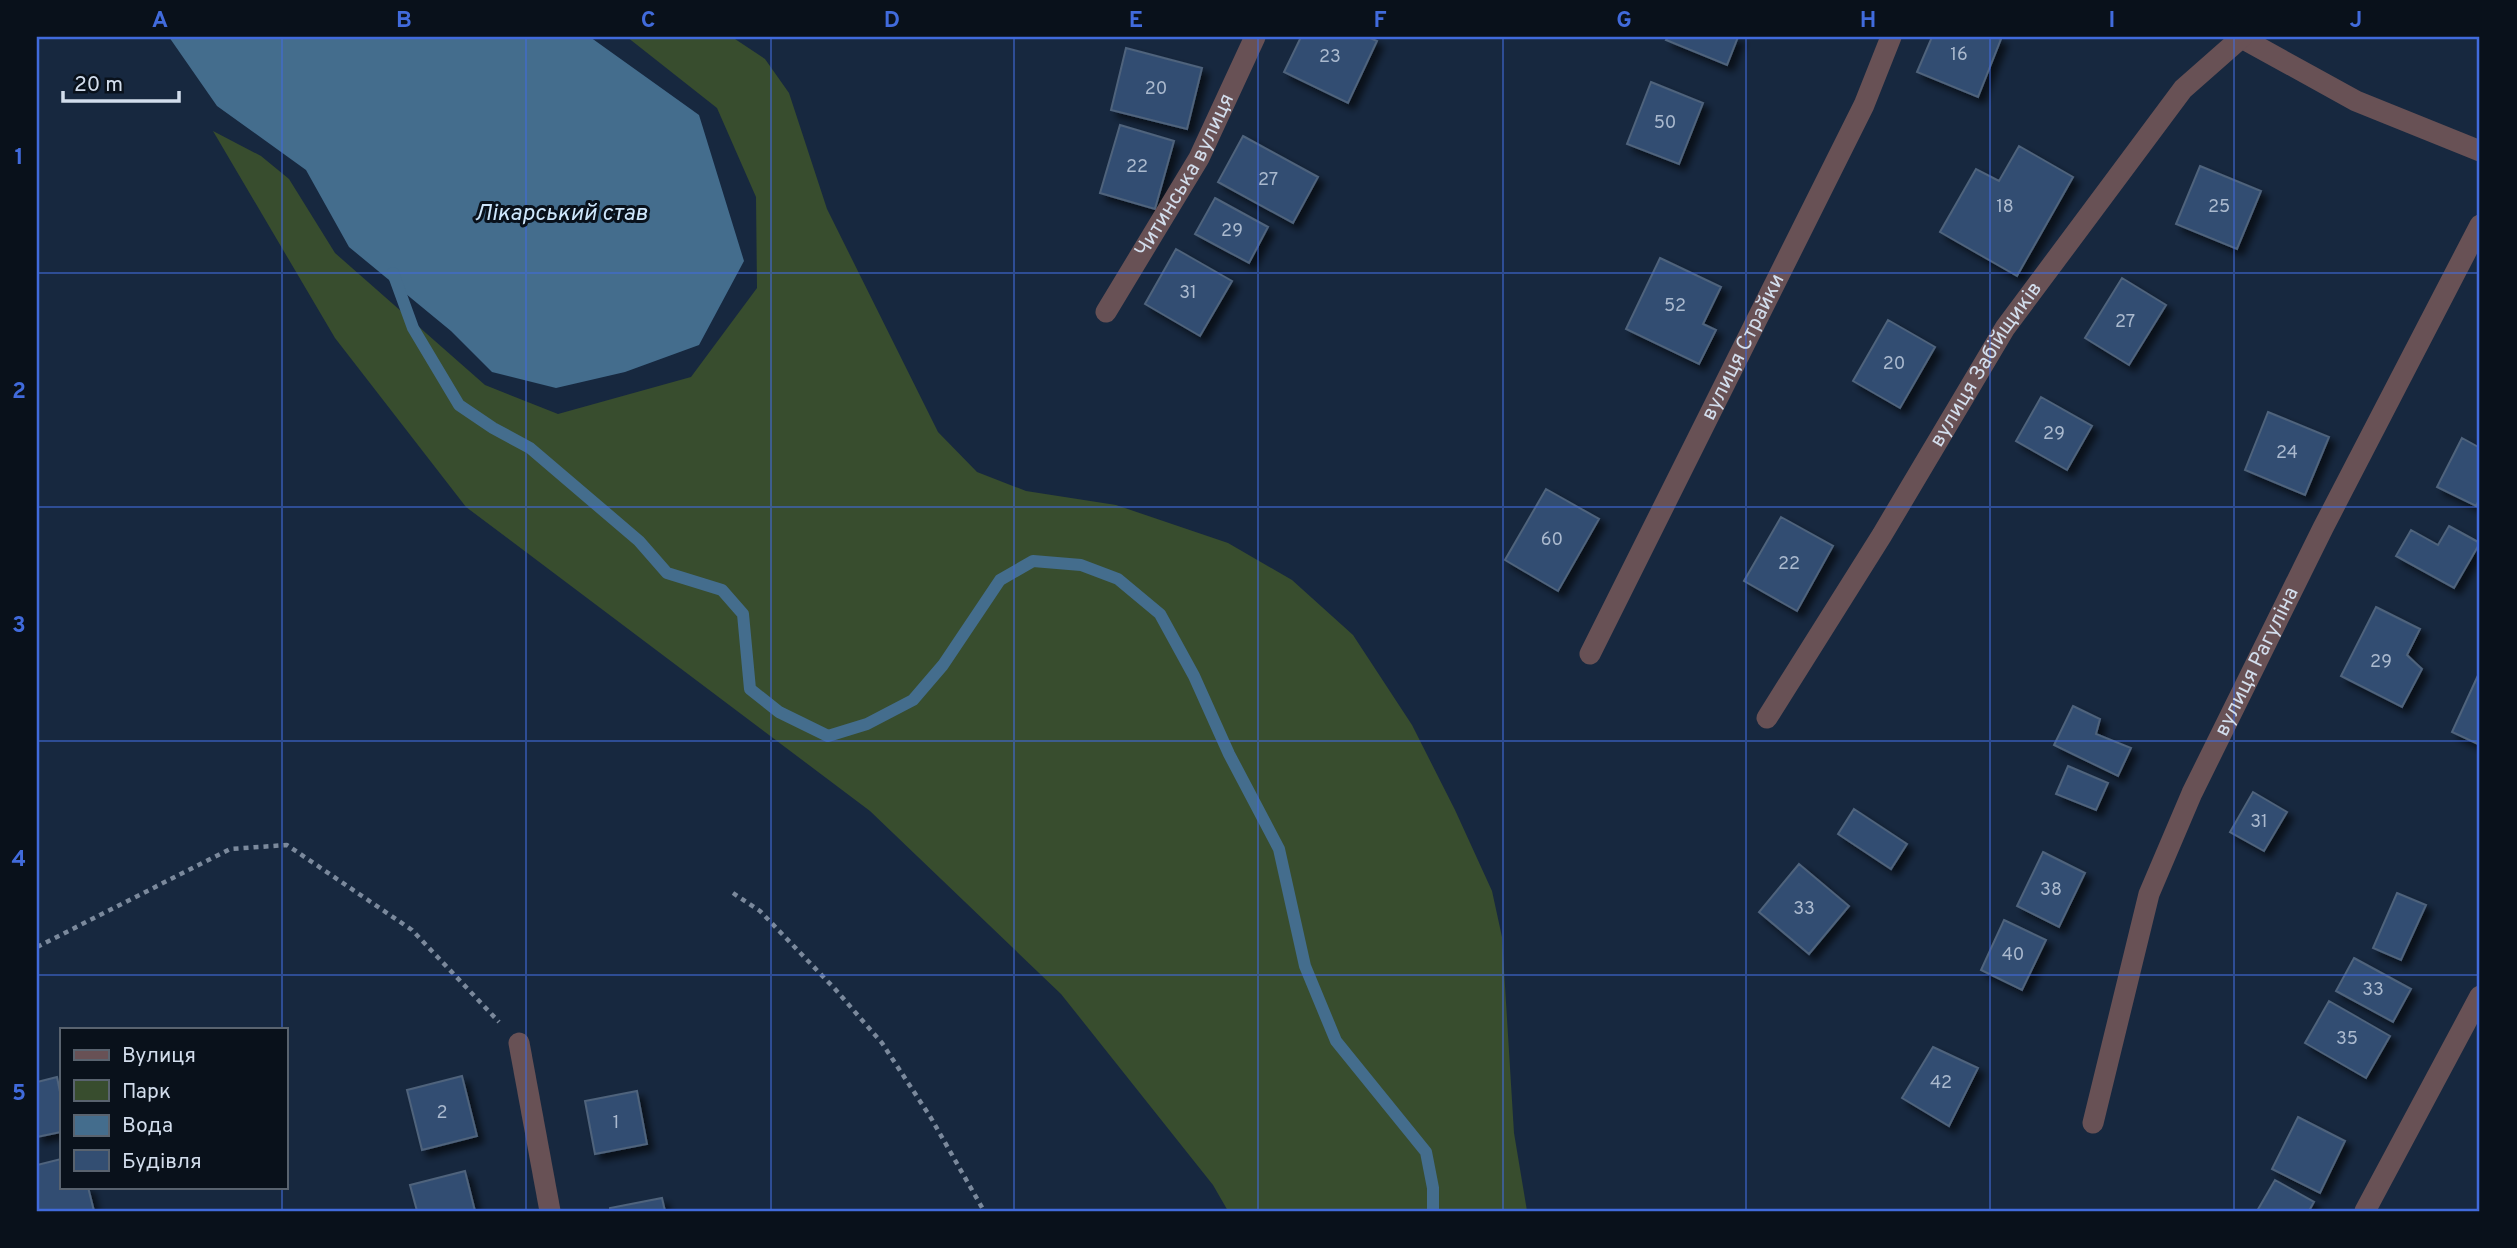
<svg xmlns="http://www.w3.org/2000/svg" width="2517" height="1248" viewBox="0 0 2517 1248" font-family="Overpass,sans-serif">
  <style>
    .green { fill: #384d2e }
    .water { fill: #446d8d }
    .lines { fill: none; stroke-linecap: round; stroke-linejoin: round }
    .stream { stroke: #446d8d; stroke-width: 12 }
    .building { fill: #334e72; stroke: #4f637c; stroke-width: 2; filter: url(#shadow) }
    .path { stroke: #7b899c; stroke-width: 4.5; stroke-dasharray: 5 5; stroke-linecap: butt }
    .street { stroke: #685155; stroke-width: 21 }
    .grid { fill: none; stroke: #416bdc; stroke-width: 2; stroke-opacity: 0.55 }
    .labels { text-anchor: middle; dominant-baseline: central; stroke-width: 6; stroke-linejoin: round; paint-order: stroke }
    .number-label { font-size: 18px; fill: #aab9ce }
    .street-label { font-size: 21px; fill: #d2ddec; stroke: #09111b }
    .water-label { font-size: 23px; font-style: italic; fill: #cee7fc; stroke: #09111b }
    .neatline { fill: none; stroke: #416bdc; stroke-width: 2.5 }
    .grid-label { font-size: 23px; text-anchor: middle; font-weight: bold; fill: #416bdc }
  </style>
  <defs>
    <filter id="shadow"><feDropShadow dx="6" dy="6" stdDeviation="3.5" flood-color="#0009"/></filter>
  </defs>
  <rect width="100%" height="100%" fill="#17283f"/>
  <path class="green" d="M627 37H732L765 59 789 93 827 209 938 432 977 472 1026 491 1116 505 1228 543 1292 580 1353 635 1412 725 1455 810 1492 891 1502 937 1514 1133 1527 1211H1228L1213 1185 1061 994 870 811 466 507 335 338 213 131 261 156 289 179 335 253 485 385 558 414 691 377 757 288 756 197 717 108Z"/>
  <path class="water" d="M169 37H590L699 115 744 261 699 345 625 372 556 388 492 372 451 331 349 247 306 170 217 106Z"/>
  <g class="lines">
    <path class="stream" d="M393 273 413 328 459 405 493 428 530 448 639 541 667 573 722 590 743 614 750 689 779 712 828 736 867 724 913 700 943 665 1000 580 1033 561 1081 565 1118 579 1160 614 1194 676 1229 754 1279 849 1305 966 1336 1041 1426 1152 1433 1188V1211"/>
  </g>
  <path class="building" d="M1301 37H1368L1377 41 1348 103 1284 72Z
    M1668 37H1738L1727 65 1666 40Z
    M1932 37H1996L2001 39 1978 97 1917 72Z
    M1126 48 1202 68 1187 129 1111 110Z
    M1651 82 1703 103 1679 164 1627 144Z
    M1120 125 1174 141 1155 209 1100 193Z
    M1243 136 1318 177 1293 223 1218 182Z
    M2019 146 2073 177 2017 276 1940 232 1976 169 1999 181Z
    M2200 166 2261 191 2237 249 2176 224Z
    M1215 198 1268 227 1249 263 1195 234Z
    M1176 249 1232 281 1200 336 1145 304Z
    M1660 258 1721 287 1703 324 1716 330 1699 364 1626 329Z
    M2122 278 2166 305 2129 365 2085 338Z
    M1888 320 1935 347 1900 408 1853 381Z
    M2041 397 2092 426 2067 470 2016 441Z
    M2268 412 2329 437 2305 495 2245 470Z
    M2462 438 2480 448V498L2476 506 2437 487Z
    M1546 489 1599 519 1558 591 1505 560Z
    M1781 517 1833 546 1797 611 1744 581Z
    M2449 526 2480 543 2454 588 2396 556 2411 530 2438 545Z
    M2376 607 2420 629 2407 655 2422 669 2402 707 2341 676Z
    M2480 671V745L2452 732Z
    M2073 706 2100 719 2096 734 2131 748 2118 776 2054 745Z
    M2068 766 2108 783 2096 810 2056 794Z
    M2253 792 2287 812 2264 851 2230 832Z
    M1854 809 1907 844 1891 869 1838 834Z
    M2043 852 2085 873 2059 927 2017 906Z
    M1799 864 1849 906 1809 954 1759 912Z
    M2397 893 2426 905 2401 960 2373 948Z
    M2004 920 2046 940 2022 990 1981 970Z
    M2354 958 2411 989 2393 1022 2336 991Z
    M2329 1001 2390 1036 2366 1078 2305 1043Z
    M1933 1047 1978 1068 1949 1126 1902 1098Z
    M462 1076 477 1136 422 1150 407 1090Z
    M57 1077 61 1097V1132L37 1137V1082Z
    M637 1091 647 1144 595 1154 585 1101Z
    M2298 1117 2345 1141 2320 1193 2272 1169Z
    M61 1159V1187H88L94 1211H37V1165Z
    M465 1171 475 1211H417L410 1185Z
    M2275 1180 2314 1202 2309 1211H2257Z
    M662 1198 665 1211H610V1208Z"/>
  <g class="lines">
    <path class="path" d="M733 893 760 911 835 989 882 1043 931 1118 984 1211
      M37 947 230 849 287 845 412 930 499 1022"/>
    <g class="street">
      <path d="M2240 37 2356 101 2480 151"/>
      <path id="s1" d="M1106 312 1199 158 1255 37"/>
      <path id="s2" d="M1590 654 1864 105 1891 37"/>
      <path id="s3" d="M1767 718 1882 535 2005 328 2183 89 2242 37"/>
      <path d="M519 1043 550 1211"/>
      <path id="s4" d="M2093 1123 2149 894 2192 793 2323 528 2480 225"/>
      <path d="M2365 1211 2480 996"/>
    </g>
  </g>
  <path class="grid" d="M282 37V1029M526 37V1211M771 37V1211M1014 37V1211M1258 37V1211M1503 37V1211M1746 37V1211M1990 37V1211M2234 37V1211M37 273H2480M37 507H2480M37 741H2480M37 975H2480M282 1187V1211"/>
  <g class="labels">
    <g class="number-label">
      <text x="1959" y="55">16</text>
      <text x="1330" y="57">23</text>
      <text x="1156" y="89">20</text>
      <text x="1665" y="123">50</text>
      <text x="1137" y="167">22</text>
      <text x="1268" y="180">27</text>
      <text x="2005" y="207">18</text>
      <text x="2219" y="207">25</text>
      <text x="1232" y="231">29</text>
      <text x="1188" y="293">31</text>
      <text x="1675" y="306">52</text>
      <text x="2125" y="322">27</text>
      <text x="1894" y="364">20</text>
      <text x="2054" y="434">29</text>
      <text x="2287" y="453">24</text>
      <text x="1552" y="540">60</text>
      <text x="1789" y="564">22</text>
      <text x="2381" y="662">29</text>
      <text x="2259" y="822">31</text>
      <text x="2051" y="890">38</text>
      <text x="1804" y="909">33</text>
      <text x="2013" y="955">40</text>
      <text x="2373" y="990">33</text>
      <text x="2347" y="1039">35</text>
      <text x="1941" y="1083">42</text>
      <text x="442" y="1113">2</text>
      <text x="616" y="1123">1</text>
    </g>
    <g class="street-label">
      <text stroke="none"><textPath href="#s1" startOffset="158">Читинська вулиця</textPath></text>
      <text stroke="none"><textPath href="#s2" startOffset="343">вулиця Страйки</textPath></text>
      <text stroke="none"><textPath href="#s3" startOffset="416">вулиця Забійщиків</textPath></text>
      <text stroke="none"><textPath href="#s4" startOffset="492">вулиця Рагуліна</textPath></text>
    </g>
    <g class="water-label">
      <text x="561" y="214">Лікарський став</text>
    </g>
  </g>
  <rect width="2517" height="1248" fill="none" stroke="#09111b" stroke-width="77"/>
  <rect x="60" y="1028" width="228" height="161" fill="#09111b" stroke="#59636f" stroke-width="2"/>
  <rect x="74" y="1050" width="35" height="10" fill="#685155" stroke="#59636f" stroke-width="2"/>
  <text x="122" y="1062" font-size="21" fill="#d2ddec">Вулиця</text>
  <rect x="74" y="1080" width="35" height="21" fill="#384d2e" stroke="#59636f" stroke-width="2"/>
  <text x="122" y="1098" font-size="21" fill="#d2ddec">Парк</text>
  <rect x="74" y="1115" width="35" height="21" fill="#446d8d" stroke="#59636f" stroke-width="2"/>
  <text x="122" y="1132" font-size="21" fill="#d2ddec">Вода</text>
  <rect x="74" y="1150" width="35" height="21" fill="#334e72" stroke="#59636f" stroke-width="2"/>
  <text x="122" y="1168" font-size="21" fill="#d2ddec">Будівля</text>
  <path d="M63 91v10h116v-10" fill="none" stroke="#d2ddec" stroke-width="3.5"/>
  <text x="74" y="91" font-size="21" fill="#d2ddec" stroke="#09111b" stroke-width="5" paint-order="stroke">20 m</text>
  <rect x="38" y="38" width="2440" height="1172" class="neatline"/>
  <g class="grid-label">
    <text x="160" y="27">A</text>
    <text x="404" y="27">B</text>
    <text x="648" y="27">C</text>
    <text x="892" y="27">D</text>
    <text x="1136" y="27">E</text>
    <text x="1380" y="27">F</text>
    <text x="1624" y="27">G</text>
    <text x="1868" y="27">H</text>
    <text x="2112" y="27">I</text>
    <text x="2356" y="27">J</text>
    <text x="19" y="164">1</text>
    <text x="19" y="398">2</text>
    <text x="19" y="632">3</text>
    <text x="19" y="866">4</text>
    <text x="19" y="1100">5</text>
  </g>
</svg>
